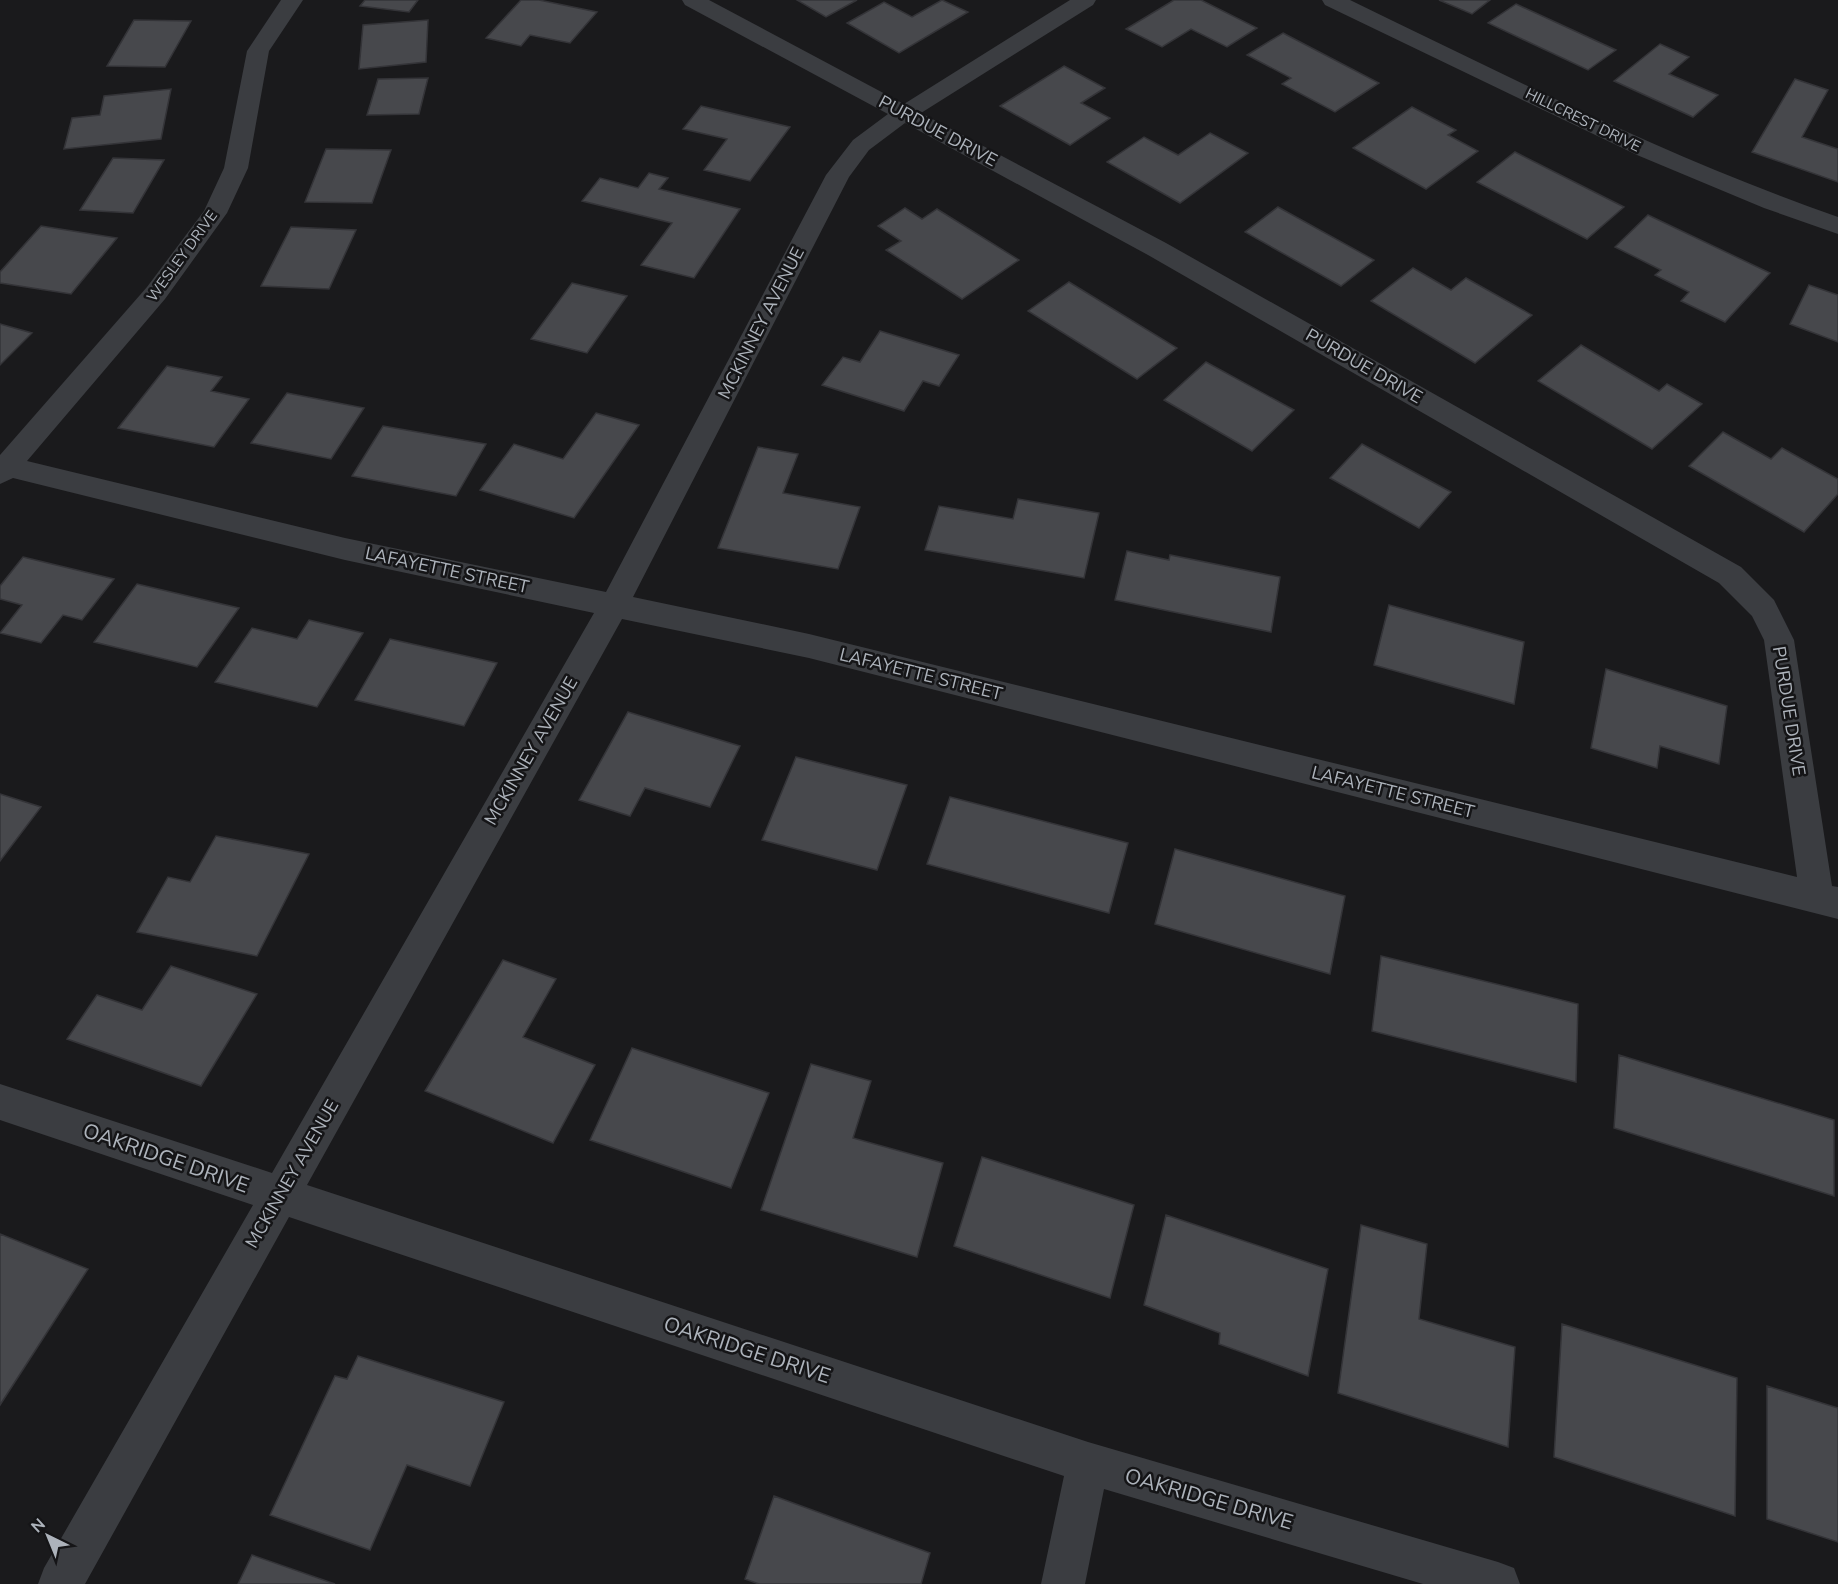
<svg xmlns="http://www.w3.org/2000/svg" width="1838" height="1584" viewBox="0 0 1838 1584" font-family="'Nunito Sans',sans-serif">
  <style>
    .building { fill: #47484c; stroke: #343438; stroke-width: 1.5 }
    .lines { fill: none; stroke-linecap: round; stroke-linejoin: round }
    .street { fill: #3b3d41; fill-rule: evenodd }
    .labels { text-anchor: middle; dominant-baseline: central; stroke-width: 5; stroke-linejoin: round; paint-order: stroke }
    .far-street-label { font-size: 15px; fill: #adb3bb; stroke: #151517 }
    .street-label { font-size: 18px; fill: #adb3bb; stroke: #151517 }
    .near-street-label { font-size: 21px; fill: #adb3bb; stroke: #151517 }
  </style>
  <rect width="100%" height="100%" fill="#1a1a1c"/>
  <path class="building" d="M365 0H418L409 12 360 6Z
    M521 0H539L597 12 570 43 530 35 521 46 486 38Z
    M797 0H857L826 17Z
    M942 0 968 12 899 53 847 23 884 2 912 17Z
    M1174 0H1201L1257 28 1227 47 1191 29 1162 47 1126 29Z
    M1439 0H1490L1472 14Z
    M1516 4 1616 50 1588 70 1488 23Z
    M134 20 191 21 165 67 107 66Z
    M428 20 426 62 359 69 363 25Z
    M1283 33 1379 83 1335 112 1282 84 1291 78 1247 55Z
    M1660 44 1689 57 1669 74 1718 95 1693 117 1614 81Z
    M1064 66 1105 88 1081 103 1110 118 1070 145 1000 106Z
    M428 78 419 114 367 115 378 79Z
    M1795 79 1828 90 1802 137 1838 149V182L1752 152Z
    M171 89 161 139 64 149 72 118 100 115 104 96Z
    M701 106 790 127 750 181 704 170 727 139 683 129Z
    M1412 107 1456 130 1448 135 1478 151 1426 189 1353 148Z
    M1210 133 1248 153 1180 203 1107 162 1144 137 1178 155Z
    M326 149 391 150 372 203 305 202Z
    M1515 152 1624 207 1587 239 1477 182Z
    M113 158 164 160 133 213 80 210Z
    M649 173 668 178 659 189 740 209 694 278 641 265 672 223 582 201 600 178 638 188Z
    M1278 207 1374 260 1341 286 1245 232Z
    M905 208 922 219 937 209 1019 260 962 299 886 250 901 241 878 226Z
    M1648 215 1770 273 1725 322 1681 301 1689 292 1655 275 1661 270 1615 247Z
    M41 226 117 238 71 294 0 283V272Z
    M291 227 356 230 329 289 261 286Z
    M1413 268 1451 290 1466 278 1532 315 1475 363 1371 301Z
    M1069 282 1177 348 1137 379 1028 311Z
    M572 283 627 296 587 353 531 339Z
    M1809 285 1838 295V342L1790 324Z
    M0 324 32 333 0 365Z
    M880 331 959 355 939 386 923 381 904 411 822 385 843 357 860 362Z
    M1581 345 1659 391 1667 384 1702 404 1652 449 1538 381Z
    M1206 362 1294 410 1252 451 1164 400Z
    M167 366 222 377 211 391 249 399 214 447 118 428Z
    M287 393 364 408 331 459 251 443Z
    M596 413 639 425 574 518 480 490 514 444 563 459Z
    M383 426 486 444 456 496 352 476Z
    M1723 432 1771 459 1782 448 1838 479V494L1804 532 1689 466Z
    M1362 444 1451 492 1419 528 1330 478Z
    M758 447 798 454 783 493 860 507 838 569 718 548Z
    M1018 499 1099 513 1084 578 925 550 939 506 1013 519Z
    M1127 551 1169 560 1170 555 1280 577 1271 632 1115 600Z
    M23 557 114 579 82 620 63 615 41 643 0 633 22 605 0 599V586Z
    M137 584 239 608 197 667 94 642Z
    M1389 605 1524 642 1514 704 1374 665Z
    M309 620 363 633 317 707 215 682 252 628 297 639Z
    M390 639 497 663 464 726 355 700Z
    M1606 669 1727 706 1719 764 1660 746 1657 768 1591 748Z
    M628 712 740 746 710 807 645 788 630 816 579 800Z
    M796 757 907 785 877 870 762 840Z
    M0 794 41 807 0 861Z
    M950 797 1128 843 1109 913 927 864Z
    M216 836 309 854 257 956 137 932 168 877 190 882Z
    M1175 849 1345 896 1330 974 1155 924Z
    M1381 956 1578 1004 1576 1082 1372 1031Z
    M503 960 556 979 523 1037 595 1065 553 1143 425 1091Z
    M171 966 257 994 201 1086 67 1039 97 995 142 1010Z
    M632 1048 769 1093 731 1188 590 1140Z
    M1619 1055 1834 1120V1196L1614 1128Z
    M811 1064 871 1081 853 1138 943 1163 917 1257 761 1210Z
    M982 1157 1134 1205 1110 1298 954 1246Z
    M1166 1215 1328 1269 1308 1376 1219 1344 1220 1333 1144 1305Z
    M1361 1225 1427 1244 1419 1319 1515 1347 1508 1447 1338 1393Z
    M0 1234 88 1269 0 1405Z
    M1562 1324 1737 1378 1735 1516 1554 1457Z
    M358 1356 504 1402 470 1486 407 1465 370 1550 270 1515 335 1376 347 1379Z
    M1767 1386 1838 1408V1542L1767 1519Z
    M774 1496 930 1553 921 1584H759L745 1579Z
    M252 1555 335 1584H238Z"/>
  <g class="lines">
    <path class="street" d="M281 0H303L269 51 248 168 227 213 165 299 27 461 345 538 606 592 826 175 853 140 888 114 685 5 682 0H709L904 104 1070 0H1096L1093 5 921 113 1166 243 1741 567 1774 600 1794 640 1832 886 1838 887V919L809 658 622 619 307 1185 1088 1442 1498 1562 1514 1568 1520 1584H1423L1104 1489 1085 1584H1041L1064 1476 289 1217 85 1584H38L44 1568 253 1205 0 1120V1084L272 1173 594 613 345 560 13 478 0 484V455L147 287 204 211 224 168 247 51ZM905 123 1148 255 1719 583 1752 616 1764 640 1797 877 809 634 633 597 849 177 869 150Z
      M1322 0H1350C1511 78 1669 158 1838 217V234L1764 208 1637 155 1325 5Z"/>
  </g>
  <g class="labels">
    <g class="far-street-label">
      <text transform="translate(1583 120) rotate(26)">HILLCREST DRIVE</text>
      <text transform="translate(182 256) rotate(-54)">WESLEY DRIVE</text>
    </g>
    <g class="street-label">
      <text transform="translate(938 131) rotate(28)">PURDUE DRIVE</text>
      <text transform="translate(761 323) rotate(-63)">MCKINNEY AVENUE</text>
      <text transform="translate(1364 366) rotate(30)">PURDUE DRIVE</text>
      <text transform="translate(447 570) rotate(12)">LAFAYETTE STREET</text>
      <text transform="translate(921 674) rotate(14)">LAFAYETTE STREET</text>
      <text transform="translate(1789 711) rotate(81)">PURDUE DRIVE</text>
      <text transform="translate(531 751) rotate(-60)">MCKINNEY AVENUE</text>
      <text transform="translate(1393 792) rotate(14)">LAFAYETTE STREET</text>
      <text transform="translate(292 1174) rotate(-60)">MCKINNEY AVENUE</text>
    </g>
    <g class="near-street-label">
      <text transform="translate(166 1158) rotate(19)">OAKRIDGE DRIVE</text>
      <text transform="translate(747 1350) rotate(18)">OAKRIDGE DRIVE</text>
      <text transform="translate(1209 1499) rotate(16)">OAKRIDGE DRIVE</text>
    </g>
  </g>
  <g transform="translate(48 1536) rotate(317)" stroke="#151517" stroke-width="4.5" paint-order="stroke">
  <path d="M0-4.5L10 22L0 15L-10 22Z" fill="#adb3bb"/>
  <text y="-9" font-size="16" font-weight="bold" text-anchor="middle" fill="#adb3bb">N</text>
  </g>
</svg>
